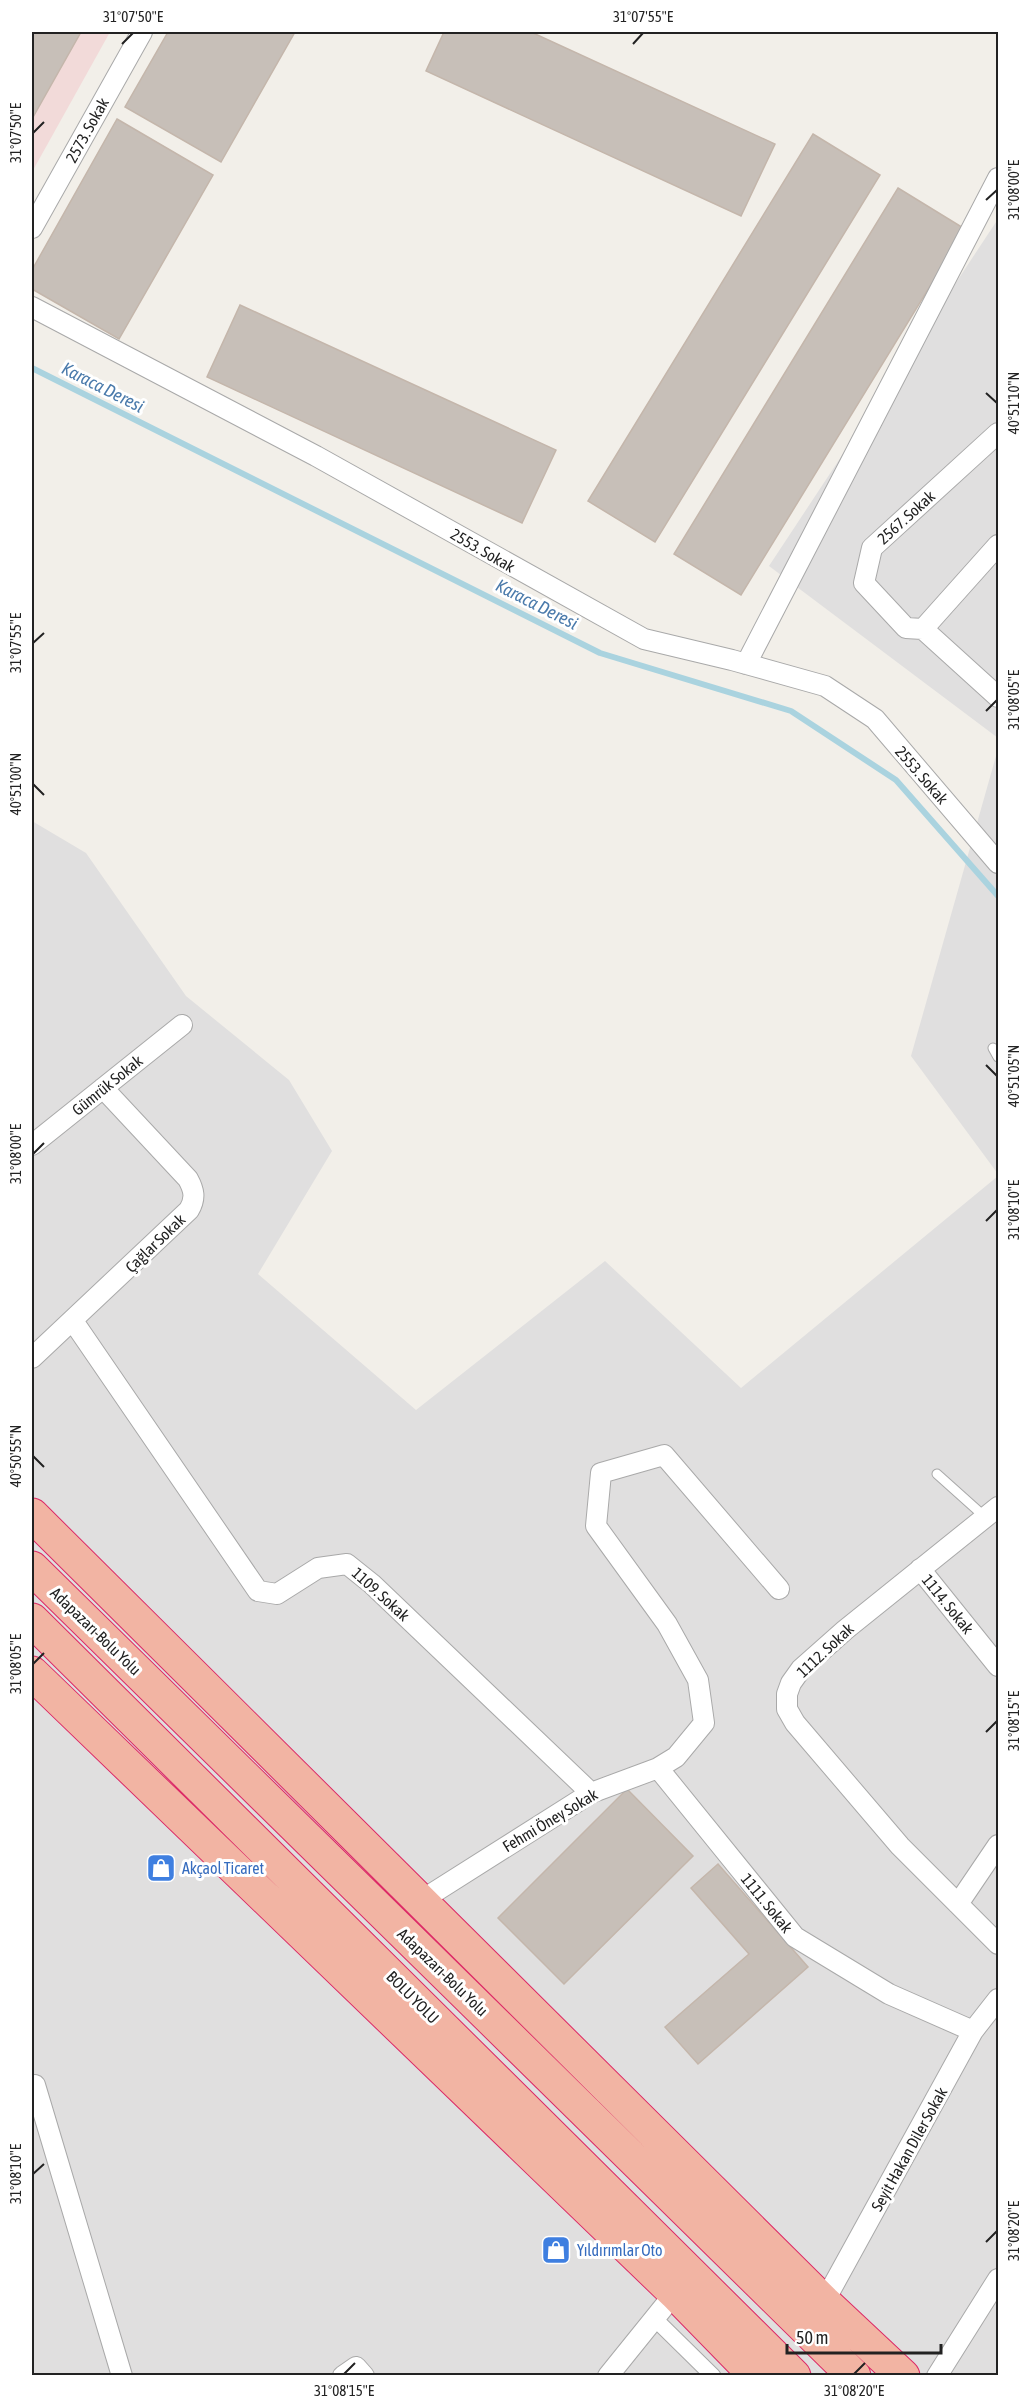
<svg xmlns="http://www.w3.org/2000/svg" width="1030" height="2407" viewBox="0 0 1030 2407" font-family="'Asap Condensed',sans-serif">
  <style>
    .residential { fill: #e0dfdf }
    .commercial { fill: #f2dad9 }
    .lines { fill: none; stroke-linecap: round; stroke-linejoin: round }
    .stream { stroke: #aad3df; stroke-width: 6 }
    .building { fill: #c7bfb8; stroke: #c4b6ab; stroke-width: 1.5 }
    .service-casing { stroke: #a9a9a9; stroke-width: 11 }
    .pedestrian-casing { stroke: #a9a9a9; stroke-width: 17 }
    .minor-casing { stroke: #a9a9a9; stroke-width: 22 }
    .trunk-casing { stroke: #dc2a67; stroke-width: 35 }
    .service { stroke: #fff; stroke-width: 9 }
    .pedestrian { stroke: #fff; stroke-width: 15 }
    .minor { stroke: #fff; stroke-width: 20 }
    .trunk { stroke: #f2b4a3; stroke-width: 33 }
    .ticks { fill: none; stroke: #222; stroke-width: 2 }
    .labels { text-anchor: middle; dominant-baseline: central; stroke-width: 6; stroke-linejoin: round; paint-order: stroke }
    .street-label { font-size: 16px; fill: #222; stroke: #fff }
    .shop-label { font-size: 16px; fill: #366cbe; stroke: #fff; text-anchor: start }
    .water-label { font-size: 18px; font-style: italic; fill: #4a7aab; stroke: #fff }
    .neatline { fill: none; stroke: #222; stroke-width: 2 }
    .ticks-label { font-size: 15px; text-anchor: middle; fill: #222 }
  </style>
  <rect width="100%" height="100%" fill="#f2efe9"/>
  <path class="residential" d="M998 219V738L769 566Z
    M998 749V1174L911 1056Z
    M32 821 86 853 186 996 289 1080 332 1151 258 1274 416 1410 605 1261 741 1388 998 1176V2375L32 2376Z"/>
  <path class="commercial" d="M32 32H110L32 172Z"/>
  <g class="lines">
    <path class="stream" d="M32 368 600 653 791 711 896 780 998 896"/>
  </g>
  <path class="building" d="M32 32H81L32 119Z
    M168 32H295L221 162 125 107Z
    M444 32H531L775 144 741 216 426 71Z
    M117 119 213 175 119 339 32 289V270Z
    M813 134 880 175 655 542 588 501Z
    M898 188 965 229 741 595 674 554Z
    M240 305 556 450 522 523 207 377Z
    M627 1789 693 1856 564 1984 498 1918Z
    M718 1864 808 1967 698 2064 665 2027 749 1954 691 1888Z"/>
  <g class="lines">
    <g class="service-casing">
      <path id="service" d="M993 1048 998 1057
        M937 1474 985 1517"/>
    </g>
    <g class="pedestrian-casing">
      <path id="pedestrian" d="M654 2318 713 2376"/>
    </g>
    <g class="minor-casing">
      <path id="minor" d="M32 228 142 32
        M32 307 316 456 644 639 732 660 825 686 875 719 998 863
        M923 629 906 628 864 583 872 548 998 433
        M923 629 998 545
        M923 629 998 697
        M746 664 998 178
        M32 1145 182 1025
        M73 1321 258 1591 277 1594 318 1568 347 1564 372 1584 591 1793
        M32 1358 189 1210C196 1198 194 1190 188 1179L103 1088
        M998 1507 845 1630 801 1669 791 1683 787 1694V1709L795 1723 900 1846 998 1944
        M920 1569 998 1666
        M658 1768 795 1937 889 1994 973 2031
        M422 1900 591 1793 658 1768 676 1757 704 1723 698 1680 667 1624 596 1526 601 1473 664 1455 779 1589
        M958 1904 998 1845
        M32 2087 35 2085 122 2376
        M824 2302 973 2031 998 1999
        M343 2376 356 2367 364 2376
        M608 2376 675 2293
        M937 2376 998 2279"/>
    </g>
    <g class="trunk-casing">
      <path id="trunk" d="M32 1515 824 2302 903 2376
        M32 1568 854 2376
        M32 1620 794 2376
        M32 1673 675 2293 756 2376"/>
    </g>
    <use href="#service" class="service"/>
    <use href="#pedestrian" class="pedestrian"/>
    <use href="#minor" class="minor"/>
    <use href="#trunk" class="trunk"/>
  </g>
  <path class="ticks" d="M122 44 133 33M633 44 643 33M33 133 44 122M986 200 997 190M986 393 997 403M33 643 44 633M986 711 997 700M33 784 44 795M986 1065 997 1076M33 1154 44 1143M986 1221 997 1210M33 1456 44 1467M33 1664 44 1653M986 1732 997 1721M33 2174 44 2164M986 2242 997 2231M344 2374 355 2363M854 2374 865 2363"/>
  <defs>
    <g id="shop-square" transform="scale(1.5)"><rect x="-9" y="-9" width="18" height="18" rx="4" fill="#3f7fe0" stroke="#fff"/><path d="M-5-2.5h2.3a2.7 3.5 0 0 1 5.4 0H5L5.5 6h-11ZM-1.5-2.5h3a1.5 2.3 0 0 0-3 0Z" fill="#fff"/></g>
  </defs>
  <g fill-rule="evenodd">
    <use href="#shop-square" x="161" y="1868"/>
    <use href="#shop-square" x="556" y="2250"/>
  </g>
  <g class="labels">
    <g class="street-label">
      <text transform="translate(87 130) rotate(-61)">2573. Sokak</text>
      <text transform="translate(906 517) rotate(-42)">2567. Sokak</text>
      <text transform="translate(483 550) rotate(30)">2553. Sokak</text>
      <text transform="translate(922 775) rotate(49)">2553. Sokak</text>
      <text transform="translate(107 1085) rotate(-39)">Gümrük Sokak</text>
      <text transform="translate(155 1243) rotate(-44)">Çağlar Sokak</text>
      <text transform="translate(381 1594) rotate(42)">1109. Sokak</text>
      <text transform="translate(948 1604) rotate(51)">1114. Sokak</text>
      <text transform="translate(96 1631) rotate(44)">Adapazarı-Bolu Yolu</text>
      <text transform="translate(825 1650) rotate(-43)">1112. Sokak</text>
      <text transform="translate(550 1820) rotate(-31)">Fehmi Öney Sokak</text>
      <text transform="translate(767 1903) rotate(51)">1111. Sokak</text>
      <text transform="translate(443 1972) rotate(44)">Adapazarı-Bolu Yolu</text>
      <text transform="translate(413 1997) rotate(45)">BOLU YOLU</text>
      <text transform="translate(909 2149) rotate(-61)">Seyit Hakan Diler Sokak</text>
    </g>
    <g class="shop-label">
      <text x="182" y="1868">Akçaol Ticaret</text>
      <text x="577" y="2250">Yıldırımlar Oto</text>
    </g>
    <g class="water-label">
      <text transform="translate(103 387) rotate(27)">Karaca Deresi</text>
      <text transform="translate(537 604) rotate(27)">Karaca Deresi</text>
    </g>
  </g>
  <rect width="1030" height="2407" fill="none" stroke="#ffffff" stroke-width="66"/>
  <path d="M787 2344v9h154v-9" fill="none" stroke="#222222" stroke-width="3"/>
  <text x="796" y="2344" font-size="18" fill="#222222" stroke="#ffffff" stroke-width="4.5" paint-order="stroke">50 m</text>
  <rect x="33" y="33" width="964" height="2341" class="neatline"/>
  <g class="ticks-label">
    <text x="133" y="22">31°07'50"E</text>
    <text x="643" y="22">31°07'55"E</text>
    <text transform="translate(16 133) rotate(-90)" y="5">31°07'50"E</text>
    <text transform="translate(1014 190) rotate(-90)" y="5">31°08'00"E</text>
    <text transform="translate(1014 403) rotate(-90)" y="5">40°51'10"N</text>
    <text transform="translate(16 643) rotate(-90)" y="5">31°07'55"E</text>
    <text transform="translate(1014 700) rotate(-90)" y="5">31°08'05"E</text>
    <text transform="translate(16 784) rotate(-90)" y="5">40°51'00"N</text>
    <text transform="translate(1014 1076) rotate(-90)" y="5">40°51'05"N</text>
    <text transform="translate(16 1154) rotate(-90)" y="5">31°08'00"E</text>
    <text transform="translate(1014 1210) rotate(-90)" y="5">31°08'10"E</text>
    <text transform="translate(16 1456) rotate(-90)" y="5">40°50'55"N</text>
    <text transform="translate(16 1664) rotate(-90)" y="5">31°08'05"E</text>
    <text transform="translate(1014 1721) rotate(-90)" y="5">31°08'15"E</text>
    <text transform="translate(16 2174) rotate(-90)" y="5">31°08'10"E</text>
    <text transform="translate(1014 2231) rotate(-90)" y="5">31°08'20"E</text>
    <text x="344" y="2396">31°08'15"E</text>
    <text x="854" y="2396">31°08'20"E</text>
  </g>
</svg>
